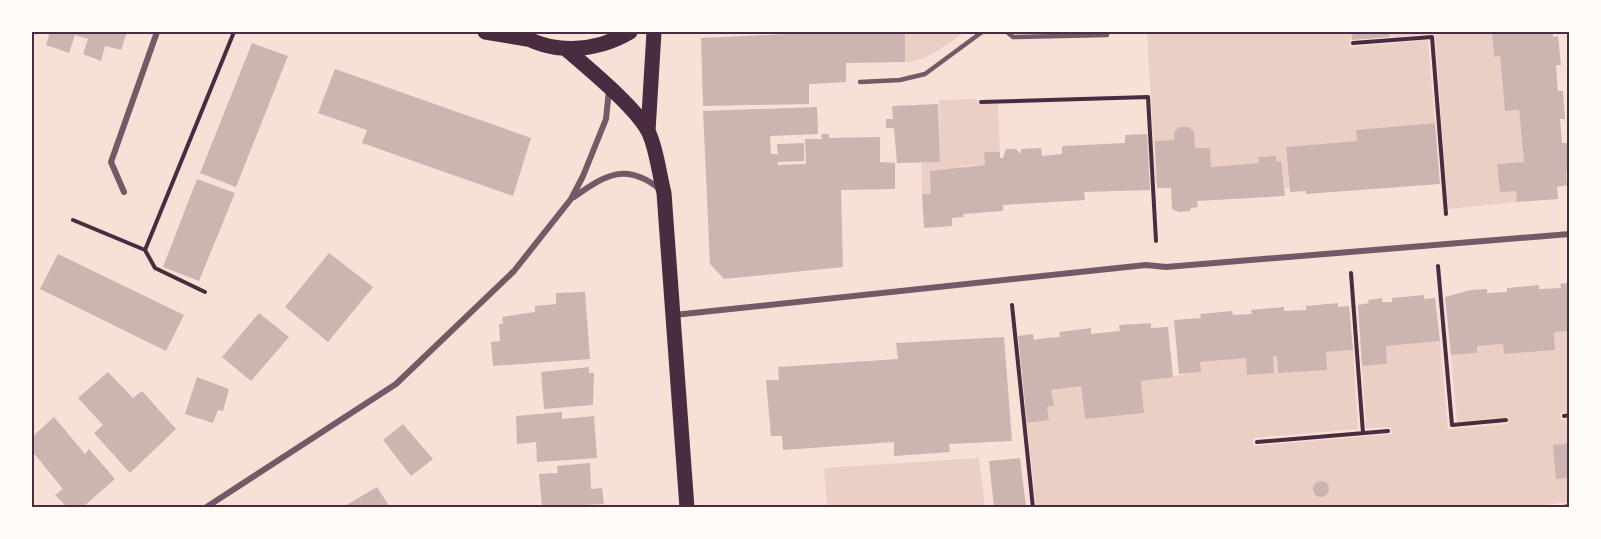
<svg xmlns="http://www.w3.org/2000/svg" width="1601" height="539" viewBox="0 0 1601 539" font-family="'Space Grotesk',sans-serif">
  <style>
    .green { fill: #ebcfc5 }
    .building { fill: #ccb4b1 }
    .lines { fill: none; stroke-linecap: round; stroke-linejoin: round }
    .path { stroke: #4a2c40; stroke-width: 4 }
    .service { stroke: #755966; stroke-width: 4.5 }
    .minor { stroke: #755966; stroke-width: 6 }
    .primary { stroke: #4a2c40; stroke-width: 15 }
    .neatline { fill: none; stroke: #4a2c40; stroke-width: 2 }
  </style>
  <rect width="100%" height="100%" fill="#f7e1d7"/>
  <path class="green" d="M890 32H964C948 44 926 62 905 62V34H890Z
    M1147 32H1351L1350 47 1428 40 1435 123 1357 130V141L1286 147 1289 188H1284L1281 162H1276V156L1258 157 1259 163 1211 167 1210 148H1195L1194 132 1188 127H1179L1156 185Z
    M1389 32H1492L1494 56H1500L1505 111 1519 110 1524 162 1497 164 1500 191H1516L1517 202 1448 209 1435 34 1389 37Z
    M977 99 978 104H998L1000 152H984L985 165 961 166V170L931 194H922L921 162 940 161 939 100Z
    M1569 331V412L1560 413 1561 420 1569 419V502L1519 508 1036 507 1027 423 1048 420 1047 407 1054 406 1051 390 1081 386 1085 419 1144 413 1141 381 1200 372V362L1246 358 1248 375 1274 373 1273 356H1277L1278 373 1326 369V352L1353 350 1358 429 1253 438V446L1392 434 1391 427 1366 428 1362 366 1387 364 1386 346 1440 341 1448 429 1508 424V417L1457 422 1451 355 1477 353V346L1503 344 1504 354 1555 350 1554 332Z
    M979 458 985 507H827L824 468Z"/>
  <path class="building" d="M50 32H127L121 50 105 46 101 61 83 54 88 39 75 35 69 53 46 45Z
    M786 32 905 34V62L846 63V82L809 84V104L703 106 701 38 786 34Z
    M1351 32H1389V37L1352 40Z
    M1492 32H1553V37L1558 36 1561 65H1556L1557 79 1558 91H1563L1565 119H1560L1562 143H1567L1569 172 1566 173 1567 185 1557 187 1558 199 1517 202 1516 191 1500 192 1497 164 1524 162 1519 110 1505 111 1500 56 1494 57Z
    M252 43 288 56 236 187 200 173Z
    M335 69 531 138 513 196 362 143 367 130 318 113Z
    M938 104 940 162 897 163 894 128H886V119H893L892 106Z
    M817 107 818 134 770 136 771 154H778L777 144 804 143V161L778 162V165L806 164 805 139H822L821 134H829V138L880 137V162L895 163V189L841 190 843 267 724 279 710 264 703 111Z
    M1435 123 1440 184 1306 194V191L1290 192 1286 147 1357 141 1356 130Z
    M1179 127H1189L1194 132 1195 148H1210L1211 167 1259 163 1258 157 1276 156V162L1281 161 1285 196 1197 201 1198 207 1191 208 1190 211 1179 212 1172 209 1171 188H1157L1155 141 1174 140V132Z
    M1147 134 1150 190 1084 192 1085 200 1003 205V211L963 214 964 217 952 218V226L924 228 922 194H931L930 171 985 165 984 152H1000V158H1003L1006 149H1016L1021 154V149L1041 148 1042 156 1062 154V146L1125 143V135Z
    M197 179 235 193 199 281 163 267Z
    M329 253 373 287 328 342 285 307Z
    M58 254 184 315 166 351 40 289Z
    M1569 283V331L1554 332 1555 350 1504 354 1503 344 1477 346V353L1451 355 1445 297 1471 290 1487 289V293L1507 292V288L1539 285V289L1561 288 1560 284Z
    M585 292 590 359 493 366 491 342 500 341 499 324H503L502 317 535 312V306L556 304V293Z
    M1424 295V299L1435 298 1440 341 1386 346 1387 364 1362 366 1358 305 1369 303 1368 300 1382 298V302H1392V298Z
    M1338 303V307L1349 306 1353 350 1326 352 1327 370 1278 373 1277 356H1273L1274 373 1247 375 1246 358 1200 362 1201 372 1179 374 1174 320 1201 318 1200 314 1232 311 1233 315 1252 314 1251 310 1284 307V311L1306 310V306Z
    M259 313 289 337 251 381 222 357Z
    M1151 323V328L1168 327 1173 377 1141 381 1144 413 1085 419 1081 386 1051 390 1054 406 1047 407 1049 420 1027 423 1018 336 1033 334 1034 340 1046 338 1060 337 1059 332 1091 328V334L1120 331 1119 325Z
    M1004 337 1012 441 949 444 950 452 894 456V442L783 450 782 436H771L766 380H779L778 367 898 359 896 343Z
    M589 367V373H594L593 405 544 409 541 372Z
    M108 372 133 398 142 391 176 429 130 473 94 433 103 425 78 398Z
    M197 377 229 389 223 411 218 410 213 423 185 414Z
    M562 412V419L594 416 597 458 537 462 536 442 517 444 516 416Z
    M54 417 85 454 89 449 115 479 83 507H67L55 495 63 489 32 451V437Z
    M403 424 433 459 411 476 383 440Z
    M1569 443V478L1556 479 1553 445Z
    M1020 458 1026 507H994L989 461Z
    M590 463 591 489 602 488 604 504 542 507 539 474 558 473 557 466Z
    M1313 489a8 8 0 1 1 16 0a8 8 0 1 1-16 0Z
    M377 487 390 507H343Z"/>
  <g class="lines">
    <path class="path" d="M1353 43 1432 37 1446 214
      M981 102 1148 97 1156 241
      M73 220 145 250 234 32
      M145 250 155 268 205 292
      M1438 266 1452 425 1506 420
      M1351 273 1363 433
      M1012 305 1033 508
      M1564 416 1570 415
      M1257 442 1388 431
      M1556 508 1570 506"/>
    <path class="service" d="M1007 32 1013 37 1107 35
      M860 82 900 80 925 74 982 32"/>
    <path class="minor" d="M124 192 111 162 157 32
      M574 197C606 174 627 162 661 190
      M674 315 1146 265 1166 267 1570 234
      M205 508 396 384 514 271 571 199 583 176 606 119 609 90"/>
    <path class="primary" d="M485 32 527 39
      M516 32C551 55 594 53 630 32
      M566 49C588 68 638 109 649 133 657 151 659 173 664 193L687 508
      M648 131 654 32"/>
  </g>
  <rect width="1601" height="539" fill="none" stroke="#fffaf5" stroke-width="66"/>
  <rect x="33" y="33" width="1535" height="473" class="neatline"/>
</svg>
